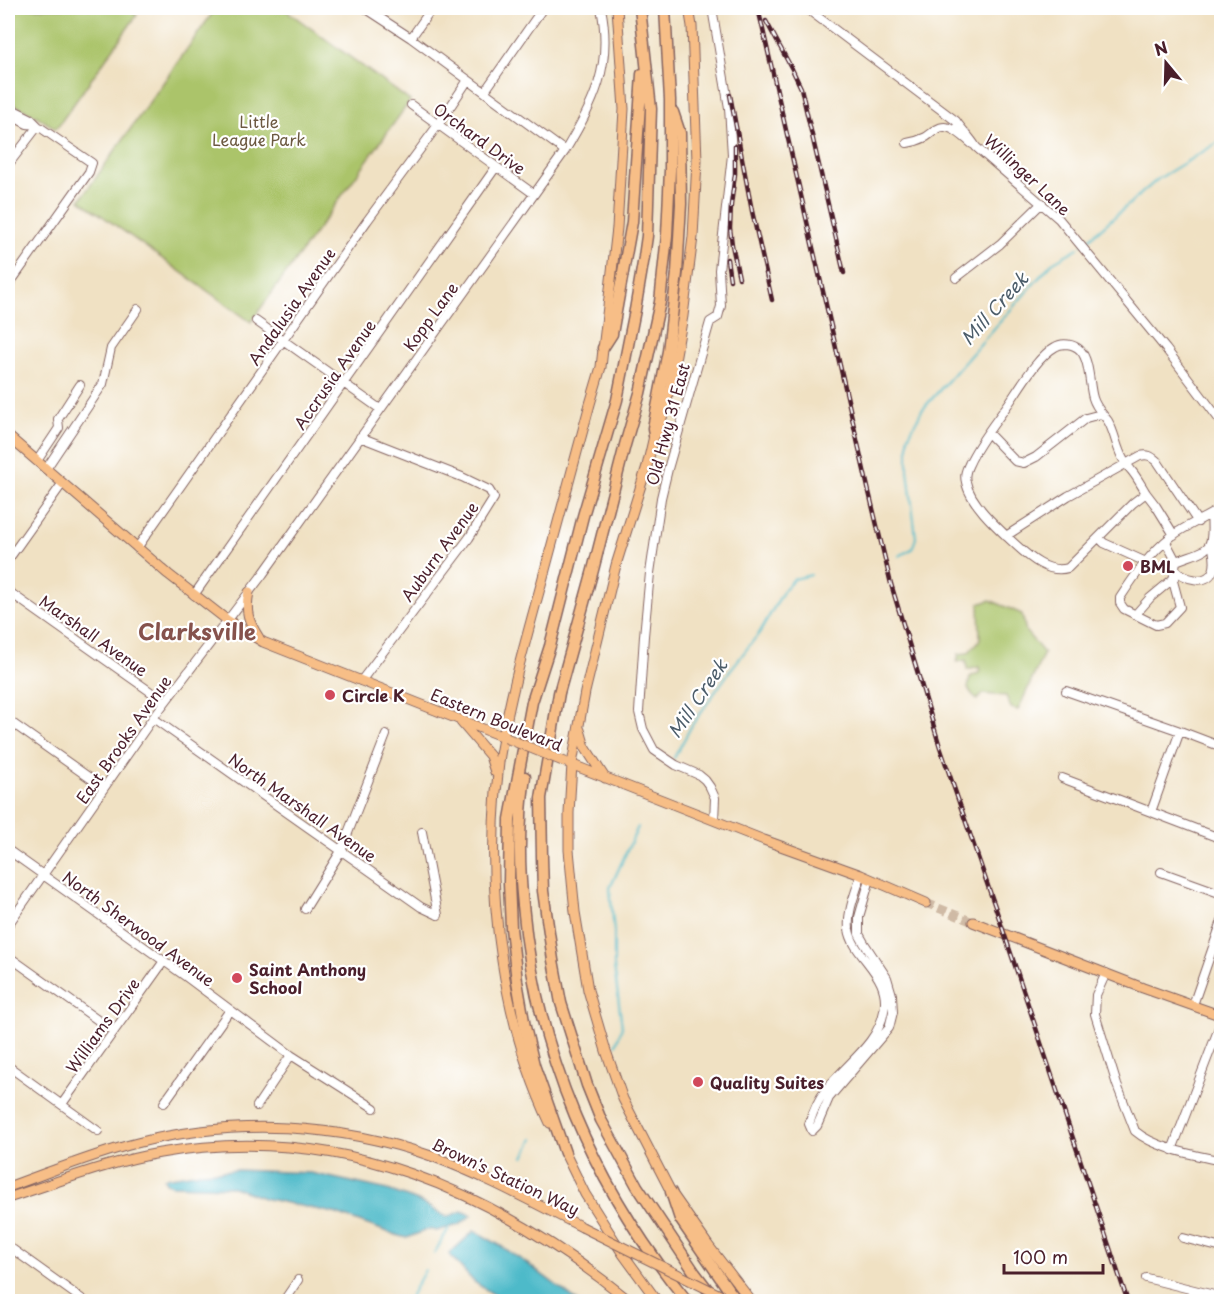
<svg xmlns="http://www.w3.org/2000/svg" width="1229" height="1309" viewBox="0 0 1229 1309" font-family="'Playpen Sans',sans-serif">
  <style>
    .green { fill: #abc46a; stroke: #7a724a; stroke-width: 1.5 }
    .water { fill: #4ebac9; stroke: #4c6c7a; stroke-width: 1.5 }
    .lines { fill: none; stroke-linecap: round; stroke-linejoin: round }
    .stream { stroke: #4ebac9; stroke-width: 2 }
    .major-tunnel { stroke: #cfbaa5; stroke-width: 9; stroke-dasharray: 9 4.5; stroke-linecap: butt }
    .minor-casing { stroke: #846360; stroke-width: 10 }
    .major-casing { stroke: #846360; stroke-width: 11 }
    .highway-casing { stroke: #846360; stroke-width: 13 }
    .minor { stroke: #fff; stroke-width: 8 }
    .major { stroke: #f7be87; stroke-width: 9 }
    .highway { stroke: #f7be87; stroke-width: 10 }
    .rail-casing { stroke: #4a1f2b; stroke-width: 4.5 }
    .rail { stroke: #fff; stroke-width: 2; stroke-dasharray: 7; stroke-linecap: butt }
    .major-bridge-casing { stroke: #846360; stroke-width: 11; stroke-linecap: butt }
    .major-bridge { stroke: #f7be87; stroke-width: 9 }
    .poi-dot { fill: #d1495b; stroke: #fff; stroke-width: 2 }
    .labels { text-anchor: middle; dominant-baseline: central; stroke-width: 4.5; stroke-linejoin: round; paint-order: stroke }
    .park-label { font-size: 16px; fill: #6c5941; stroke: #fff }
    .street-label { font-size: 16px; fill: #4a1f2b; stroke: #fff }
    .poi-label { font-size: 16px; font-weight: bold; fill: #4a1f2b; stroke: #fff; text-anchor: start }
    .water-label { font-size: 18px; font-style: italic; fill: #4c5d6a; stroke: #fff }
    .district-label { font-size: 22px; font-weight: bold; fill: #86524c; stroke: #fff }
  </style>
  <rect width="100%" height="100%" fill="#fff"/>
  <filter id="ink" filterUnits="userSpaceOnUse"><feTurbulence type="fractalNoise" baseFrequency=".0167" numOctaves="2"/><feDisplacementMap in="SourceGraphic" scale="12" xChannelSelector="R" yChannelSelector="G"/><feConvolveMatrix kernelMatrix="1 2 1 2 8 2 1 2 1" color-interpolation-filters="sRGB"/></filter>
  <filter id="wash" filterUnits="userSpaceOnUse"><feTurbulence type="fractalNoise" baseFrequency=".008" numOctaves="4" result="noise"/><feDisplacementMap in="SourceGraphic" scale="24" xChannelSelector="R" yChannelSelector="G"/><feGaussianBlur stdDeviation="1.35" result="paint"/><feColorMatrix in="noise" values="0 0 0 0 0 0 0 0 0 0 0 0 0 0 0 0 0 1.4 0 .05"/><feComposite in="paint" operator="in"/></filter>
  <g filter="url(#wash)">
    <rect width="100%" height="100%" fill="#f0e1c3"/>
    <path class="green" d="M8 8H126L137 15 56 129 38 117 8 101Z
      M216 8H283L410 101 251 322 80 200Z
      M990 600 1022 614 1026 632 1044 653 1018 710 1011 708 1006 696 983 694 977 700 968 689 970 677 980 672 979 667 967 670 966 660 957 662 959 654 968 653 980 640 979 604Z"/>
    <path class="water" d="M237 1170 311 1173 388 1190 418 1201 447 1217 462 1211 472 1215 459 1225 436 1231 429 1229 407 1238 399 1236 334 1213 263 1198 233 1187 172 1185 166 1183 164 1178 200 1172Z
      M474 1231C512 1250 544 1276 577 1301H504L474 1282 449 1254Z"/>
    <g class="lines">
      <path class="stream" d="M1083 244 1158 179 1222 140
        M899 556 912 549 916 538 908 470V437L922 410 1052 263 1078 248
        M674 758 692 725 732 668 760 632 784 590 794 579 811 575
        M616 1045 622 1027 614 966V932L610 888 638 827
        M524 1157 533 1139
        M434 1254 449 1228
        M407 1302 425 1270"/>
    </g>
  </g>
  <g filter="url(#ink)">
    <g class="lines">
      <path class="major-tunnel" d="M926 903 973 922"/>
      <g class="minor-casing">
        <path id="minor" d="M365 8 411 38 565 151
          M712 8 729 108 732 155 719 270 721 306 718 317 710 322 668 469 661 498 650 573 644 636 639 712 643 729 654 750 676 765 699 775 705 780 710 787 715 798 714 820
          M806 8 956 121C962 130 970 137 976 147L1059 219 1166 349 1222 423
          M411 38 432 8
          M485 91 543 8
          M411 105 534 194
          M8 107 30 118 38 126 92 163 89 172 8 286
          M8 114 27 124 36 125
          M907 143C914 142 920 140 926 137 935 131 941 123 952 129 959 132 966 139 972 144
          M8 165 38 126
          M956 278 1000 244 1042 203
          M256 321 380 409
          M988 433 1015 461 1024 463 1036 457 1086 418 1101 414
          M360 437 462 477 489 490 494 498 469 538 361 681
          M37 461 59 428 58 419 80 385
          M46 469 103 384 111 348 138 309
          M1146 493C1141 485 1137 477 1131 470 1128 466 1125 464 1123 459 1116 447 1115 433 1108 421 1102 413 1096 408 1093 398 1089 385 1090 360 1080 350 1074 344 1062 342 1055 347 1038 356 1020 387 1009 403 995 423 979 442 969 464 966 470 964 475 966 482 970 504 1000 530 1016 545 1030 558 1049 574 1068 568L1133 503 1146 493 1156 506 1174 535
          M1006 536 1068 496 1140 456C1148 454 1151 456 1157 461L1198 522
          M1099 538 1104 543 1146 562
          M1166 542 1176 561 1173 581 1180 607 1165 623 1156 625 1124 609 1120 603V598C1135 575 1150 553 1172 536 1187 525 1206 518 1222 507
          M137 548 367 221 438 125 468 80
          M8 560 62 484
          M1176 561C1209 548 1214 554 1211 514
          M1175 569C1184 579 1206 586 1213 571 1217 562 1213 551 1212 542
          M8 591 165 702
          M194 595 496 167
          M1135 615 1150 598 1174 578
          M1066 691 1180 731 1222 747
          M153 718 421 907 438 915
          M8 720 104 788
          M1062 778 1222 839
          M1151 812 1180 731
          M422 832 438 915
          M8 850 185 976 291 1055 374 1108
          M1161 872 1222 894
          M305 909 341 851 386 735
          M8 925 153 718 263 574 565 151C594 102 613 66 601 8
          M8 956 113 1031
          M1106 973 1096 995 1095 1014 1117 1085 1135 1131C1156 1149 1195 1155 1222 1161
          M1193 1005 1222 921
          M8 1066 98 1131
          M164 1103 230 1010
          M62 1104 164 961
          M257 1106 291 1055
          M812 1131 809 1124C813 1112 817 1101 825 1091 844 1065 878 1045 884 1011 892 974 853 958 849 929 847 911 856 892 861 875
          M812 1131 817 1126 829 1098 889 1028 893 1012 892 995 887 978 864 943 859 934V917L870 879
          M1172 1150 1222 1020
          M1183 1238 1222 1248
          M8 1246 86 1302
          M1146 1278 1222 1297
          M283 1302 298 1280"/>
      </g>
      <g class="major-casing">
        <path id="major" d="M689 8 692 26 697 161 693 237 683 316 670 387 659 430 654 436 647 466 616 565 585 692 572 764 569 813V850L575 912 588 990 606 1051 623 1099 671 1192 708 1245 752 1302
          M8 436 168 574 227 620 263 642 506 738
          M249 592C245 611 248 621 259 638
          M461 722 490 756 495 772
          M580 730 585 747 605 778
          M568 763 764 840 861 875 926 903
          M973 922 1143 988 1222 1016
          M550 1123C503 1024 487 900 496 791 498 779 498 767 500 755 509 700 524 646 539 592 556 529 573 467 590 404L601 367 617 228 624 109 617 8
          M563 1149 585 1194 623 1254 658 1302
          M8 1187C50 1172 93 1154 137 1143 235 1118 338 1123 434 1157 485 1176 534 1203 582 1227
          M8 1198C58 1182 108 1162 160 1153 340 1121 494 1191 631 1302"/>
      </g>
      <g class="highway-casing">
        <path id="highway" d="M665 8 670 100V170L667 235 660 302 640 393 625 445 593 570 559 693 541 798 542 857 543 891 553 960 561 1003 587 1085 601 1120 637 1186 695 1273 717 1302
          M603 348 612 334 632 222 642 74
          M654 436 653 428 668 351 677 273 681 204 680 133 673 112
          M525 777C523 791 521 805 521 818 519 847 520 876 523 905 536 1053 594 1187 688 1302
          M565 1153 534 1065 525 1027 517 981 511 928 509 883 510 819 532 702 550 646 583 516 617 400 635 310 644 257 647 236 651 109 640 8
          M671 1192 680 1219 728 1289 738 1302"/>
      </g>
      <use href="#minor" class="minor"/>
      <use href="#major" class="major"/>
      <use href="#highway" class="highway"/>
      <g class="rail-casing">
        <path id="rail" d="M758 8 869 492 891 584 940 747 1000 921 1128 1302
          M766 21 792 69 801 88 844 273
          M730 95 752 211 772 300
          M735 146V174L731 205 730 228 732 245 739 278
          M727 259 730 280"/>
      </g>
      <use href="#rail" class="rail"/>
      <g class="major-bridge-casing">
        <path id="major-bridge" d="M506 738 565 762
          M582 1227 734 1302"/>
      </g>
      <use href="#major-bridge" class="major-bridge"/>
    </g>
  </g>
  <g class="poi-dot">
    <circle cx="1128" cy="566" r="6"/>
    <circle cx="330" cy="695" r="6"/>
    <circle cx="237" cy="978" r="6"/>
    <circle cx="698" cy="1082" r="6"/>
  </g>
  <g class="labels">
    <g class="park-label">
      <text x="259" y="121">Little<tspan x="259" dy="18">League Park</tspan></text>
    </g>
    <g class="street-label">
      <text transform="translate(480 138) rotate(36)">Orchard Drive</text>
      <text transform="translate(1028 174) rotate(43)">Willinger Lane</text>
      <text transform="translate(291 306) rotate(-55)">Andalusia Avenue</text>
      <text transform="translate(430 316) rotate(-54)">Kopp Lane</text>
      <text transform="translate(334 374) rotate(-55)">Accrusia Avenue</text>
      <text transform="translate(667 424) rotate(-75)">Old Hwy 31 East</text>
      <text transform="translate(439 551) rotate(-54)">Auburn Avenue</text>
      <text transform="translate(94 635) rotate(35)">Marshall Avenue</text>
      <text transform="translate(497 719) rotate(22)">Eastern Boulevard</text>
      <text transform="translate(123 739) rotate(-55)">East Brooks Avenue</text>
      <text transform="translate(303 807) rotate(35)">North Marshall Avenue</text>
      <text transform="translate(139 928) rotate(36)">North Sherwood Avenue</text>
      <text transform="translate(102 1025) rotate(-54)">Williams Drive</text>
      <text transform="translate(506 1176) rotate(25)">Brown's Station Way</text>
    </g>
    <g class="poi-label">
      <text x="1140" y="566">BML</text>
      <text x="342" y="695">Circle K</text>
      <text x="249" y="969">Saint Anthony<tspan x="249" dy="18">School</tspan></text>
      <text x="710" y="1082">Quality Suites</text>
    </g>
    <g class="water-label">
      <text transform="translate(994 308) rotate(-48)">Mill Creek</text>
      <text transform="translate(697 698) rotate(-56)">Mill Creek</text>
    </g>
    <g class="district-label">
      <text x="197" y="630">Clarksville</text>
    </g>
  </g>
  <rect width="1229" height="1309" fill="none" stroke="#fff" stroke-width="30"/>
  <g transform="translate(1166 63) rotate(341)" stroke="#ffffff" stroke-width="4.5" paint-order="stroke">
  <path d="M0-4.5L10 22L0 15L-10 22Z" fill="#4a1f2b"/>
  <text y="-9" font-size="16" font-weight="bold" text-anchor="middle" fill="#4a1f2b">N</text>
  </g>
  <path d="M1004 1264v9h99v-9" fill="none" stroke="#4a1f2b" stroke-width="3"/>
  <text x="1013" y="1264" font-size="18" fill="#4a1f2b" stroke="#ffffff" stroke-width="4.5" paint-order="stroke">100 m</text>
</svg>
